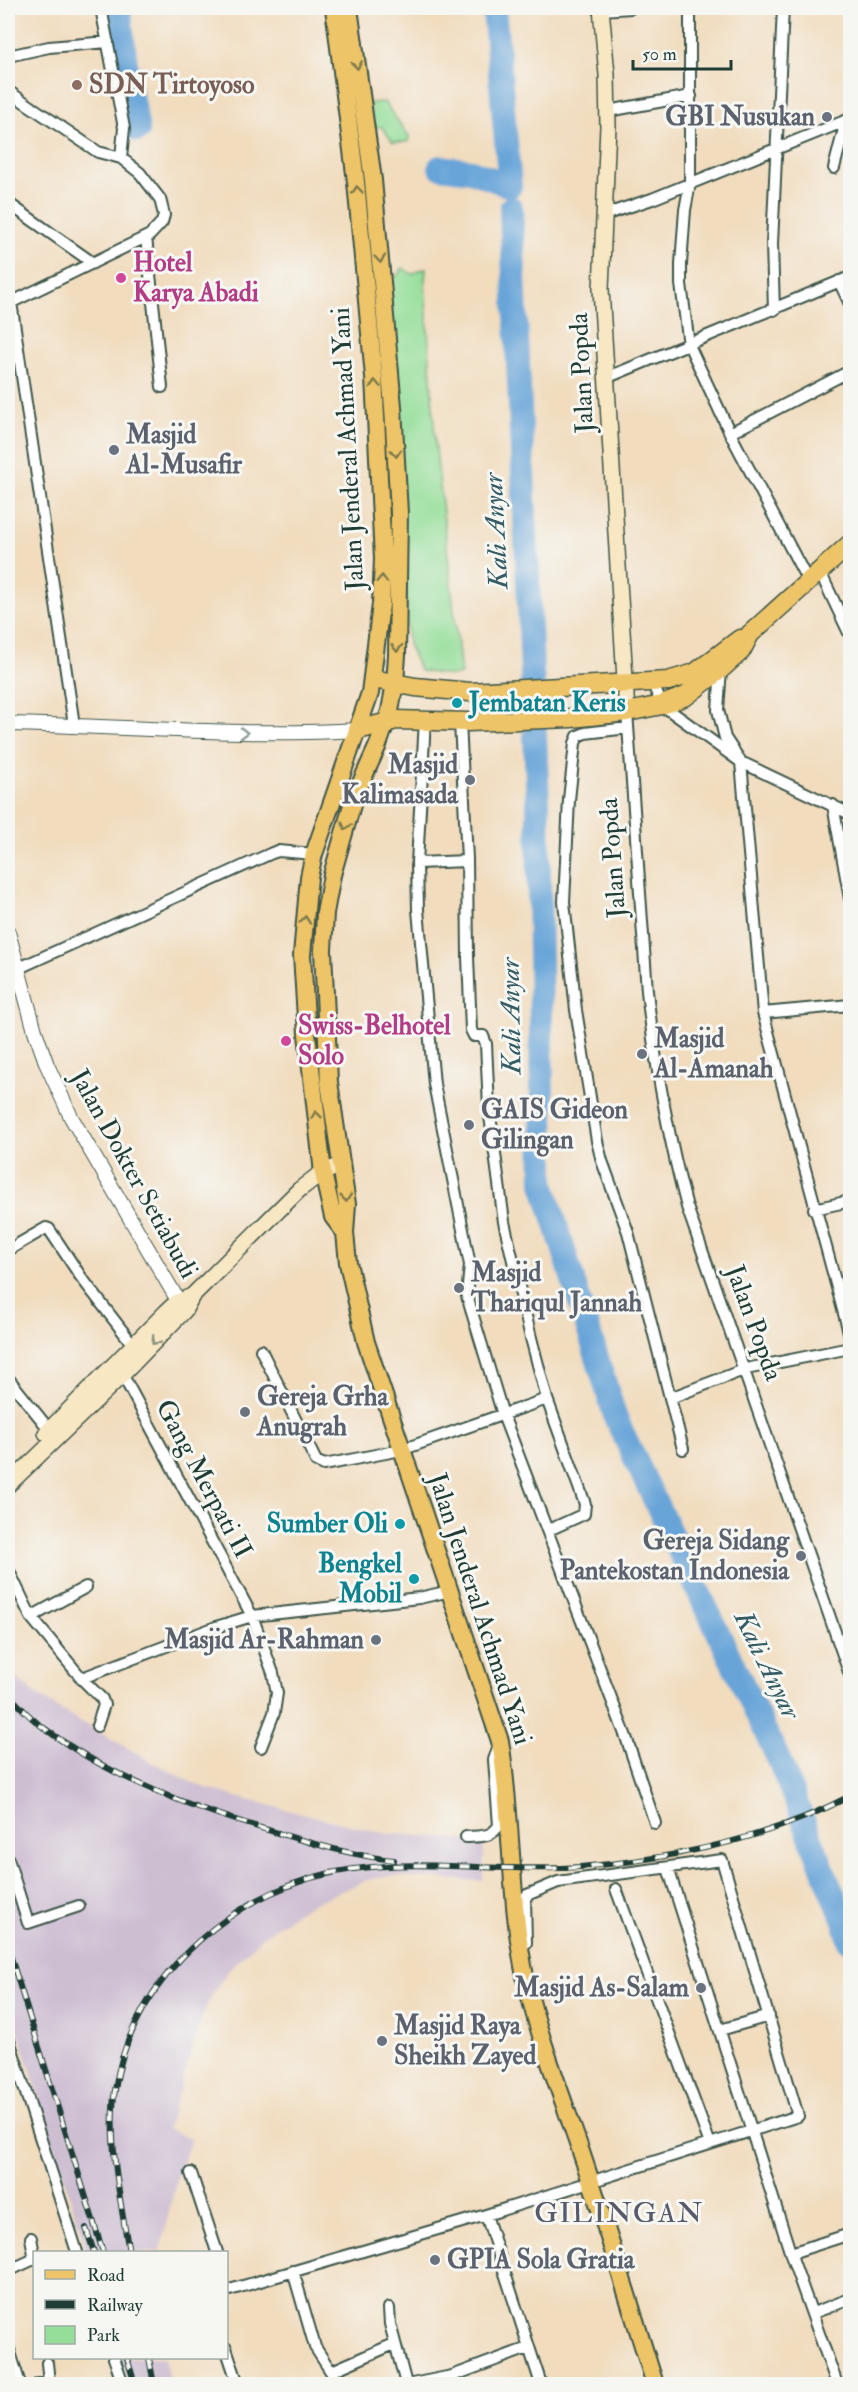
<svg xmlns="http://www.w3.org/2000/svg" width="858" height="2392" viewBox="0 0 858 2392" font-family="'IM FELL Double Pica',serif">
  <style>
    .industrial { fill: #cdbed2 }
    .green { fill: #94de99; stroke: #5a8e66; stroke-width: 1.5 }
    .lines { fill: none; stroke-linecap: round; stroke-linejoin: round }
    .river { stroke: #67a4d8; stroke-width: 24 }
    .minor-casing { stroke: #3e5549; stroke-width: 14 }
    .tertiary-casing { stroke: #3e5549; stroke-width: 16 }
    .secondary-casing { stroke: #3e5549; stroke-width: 18 }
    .primary-casing { stroke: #3e5549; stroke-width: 20 }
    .trunk-casing { stroke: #3e5549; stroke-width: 21 }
    .minor { stroke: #fff; stroke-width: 10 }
    .tertiary { stroke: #fff; stroke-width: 14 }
    .secondary { stroke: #f8e7c3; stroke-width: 15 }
    .primary { stroke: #eec469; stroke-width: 16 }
    .trunk { stroke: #eec469; stroke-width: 18 }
    .rail-casing { stroke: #1f3d34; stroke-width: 6 }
    .rail { stroke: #f6f6f2; stroke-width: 4; stroke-dasharray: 11; stroke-linecap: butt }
    .oneway { stroke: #7c7a4c }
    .oneway2 { stroke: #8f9e9a }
    .oneway3 { stroke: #8c927c }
    .education-dot { fill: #8d6e63; stroke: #f6f6f2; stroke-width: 2 }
    .worship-dot { fill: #6b7280; stroke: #f6f6f2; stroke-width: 2 }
    .hotel-dot { fill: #d1479c; stroke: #f6f6f2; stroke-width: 2 }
    .culture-dot { fill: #0f9aa8; stroke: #f6f6f2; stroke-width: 2 }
    .labels { text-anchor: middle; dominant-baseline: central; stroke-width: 6; stroke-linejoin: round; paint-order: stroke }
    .education-label { font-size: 26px; font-weight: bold; fill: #785e54; stroke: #f6f6f2; text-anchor: start }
    .worship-label { font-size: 26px; font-weight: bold; fill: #5b616d; stroke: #f6f6f2; text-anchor: start }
    .hotel-label { font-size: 26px; font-weight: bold; fill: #b23c85; stroke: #f6f6f2; text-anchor: start }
    .street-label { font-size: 26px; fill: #1f3d34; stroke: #f6f6f2 }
    .culture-label { font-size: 26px; font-weight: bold; fill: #0d838f; stroke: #f6f6f2; text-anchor: end }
    .water-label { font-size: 27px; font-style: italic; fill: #355c65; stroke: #f6f6f2 }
    .quarter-label { font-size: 28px; letter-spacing: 1.5px; fill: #575a6a; stroke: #f6f6f2 }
  </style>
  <rect width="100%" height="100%" fill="#f6f6f2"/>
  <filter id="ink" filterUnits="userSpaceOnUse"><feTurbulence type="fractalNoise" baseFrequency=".0167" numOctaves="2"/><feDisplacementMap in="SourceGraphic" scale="12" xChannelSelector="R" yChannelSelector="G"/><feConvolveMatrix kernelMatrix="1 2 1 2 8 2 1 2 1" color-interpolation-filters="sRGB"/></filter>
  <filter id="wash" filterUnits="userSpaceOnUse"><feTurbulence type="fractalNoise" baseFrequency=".008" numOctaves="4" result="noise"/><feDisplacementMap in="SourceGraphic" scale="24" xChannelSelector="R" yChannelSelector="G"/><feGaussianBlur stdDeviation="1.35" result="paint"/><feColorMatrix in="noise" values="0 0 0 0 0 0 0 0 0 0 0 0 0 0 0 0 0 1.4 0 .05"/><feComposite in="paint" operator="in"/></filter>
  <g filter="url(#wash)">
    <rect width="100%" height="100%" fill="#f1dcbe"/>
    <path class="industrial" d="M8 1670 34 1693 64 1712 154 1763 197 1785 240 1798 382 1833 484 1841 483 1881 388 1876 367 1880 307 1906 262 1937 227 1972 213 1993 203 2014 167 2129 191 2139 177 2177 160 2252H87L8 1998Z
      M120 2358H164L170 2384H129Z"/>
    <path class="green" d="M384 102 409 136 408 142H393L382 127H373L369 103Z
      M403 268 412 274 426 268 425 283 435 441 461 674 452 676 420 671 408 644 387 273 396 277Z"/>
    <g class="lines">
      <path class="river" d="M119 8 128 81 138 130
        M440 167 471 171 510 186 494 8
        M511 208 538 803 543 1183 616 1419 779 1760 845 1923 850 1942"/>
    </g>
  </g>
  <g filter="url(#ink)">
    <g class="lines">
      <g class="minor-casing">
        <path id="minor" d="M101 8 124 128 121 158
          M690 8V183L685 210 681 264V284L689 345 730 433 809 583
          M601 10 631 8
          M8 56 49 47 108 42
          M8 91 98 152 121 158 140 173 160 199 164 215 162 222 150 235 8 304
          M608 111 691 96
          M834 168 846 121
          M8 203 93 263
          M604 215 652 199 850 119
          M146 237 162 387
          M839 281 850 304
          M11 302 74 725
          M774 310 772 244 783 8
          M606 378 850 277
          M730 433 850 371
          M820 572 850 635
          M721 669 718 710 725 738 741 762 763 1013 850 1336
          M652 682 662 705 741 762 850 814
          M627 712 647 991C655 1064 668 1136 687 1207L850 1675
          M425 720 417 863 418 910 434 1084 470 1265 467 1296 503 1415 626 1737 655 1823
          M460 722 467 859 468 957 471 1030 474 1036H483L486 1044 489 1108 504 1222 531 1338 547 1399 585 1504 584 1514 549 1530
          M628 728 585 733 578 736 575 743 569 800 564 902 576 1010 597 1141 602 1161 628 1232 683 1449
          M833 805 850 899
          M417 863 467 861
          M8 973 272 853 278 851 314 854
          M763 1013 850 1005
          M814 1209 850 1201
          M10 1249 46 1228 49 1229 81 1277 134 1346
          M261 1350 316 1461 324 1465 401 1450 547 1399
          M120 1370 252 1616 273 1673 277 1693 274 1713 261 1747
          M8 1378 52 1433
          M670 1398 746 1369 850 1348
          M8 1569 31 1617 83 1680 102 1699 104 1705 97 1726
          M31 1617 86 1587
          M82 1678 216 1627 252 1616 419 1598 450 1591
          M466 1837C480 1836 492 1838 499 1825L494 1760 498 1747
          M8 1859 28 1923 79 1906
          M668 1868 792 2258 837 2384
          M616 1889 710 2144
          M720 2030 769 2016
          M8 2037 77 2252
          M191 2173 217 2252
          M486 2215 541 2384
          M791 2253 850 2234
          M8 2271 32 2260 34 2254 31 2238
          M293 2271 315 2347 339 2384
          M226 2291 486 2215 798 2116 722 1860 558 1882 527 1895 525 1899 526 1943
          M389 2308 390 2324 406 2384
          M813 2313 850 2299
          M8 2346 20 2384
          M226 2348 238 2384
          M114 2358 123 2384
          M332 2371 394 2344
          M38 2384 49 2383 47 2363
          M412 2384 452 2376 528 2348"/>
      </g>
      <g class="tertiary-casing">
        <path id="tertiary" d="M8 724C125 726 241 737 358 730
          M8 932 35 1031 47 1065 71 1117 183 1309"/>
      </g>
      <g class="secondary-casing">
        <path id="secondary" d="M601 8 607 75 608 126 601 289 627 712
          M46 1433 166 1312 177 1302 192 1296
          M8 1485 123 1374 184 1311 192 1296 299 1190 317 1176 342 1164"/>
      </g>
      <g class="primary-casing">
        <path id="primary" d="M334 8 356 182 374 377 383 559 381 604 370 693 314 854 309 877 302 955 307 1034 323 1173 333 1217 345 1233
          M349 8 373 180 393 407 399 513 397 655 395 683 390 711 378 745 354 798 332 875 325 913 323 950 329 1082 347 1204 345 1233 348 1263 366 1342 500 1741C513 1821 509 1902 526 1981 539 2037 560 2091 579 2146 606 2225 630 2305 655 2384"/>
      </g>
      <g class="trunk-casing">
        <path id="trunk" d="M373 679 415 687 470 692 668 681 695 673 740 639
          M358 730 396 720 468 722 571 718 627 712 662 705 686 696 721 669 741 651 750 634 850 544"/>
      </g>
      <use href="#minor" class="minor"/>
      <use href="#tertiary" class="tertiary"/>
      <use href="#secondary" class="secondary"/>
      <use href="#primary" class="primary"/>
      <use href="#trunk" class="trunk"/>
      <g class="rail-casing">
        <path id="rail" d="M8 1694C19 1705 31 1719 44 1728 113 1780 196 1809 278 1833 315 1844 354 1856 394 1860
          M8 1948 103 2252
          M86 2228 94 2252
          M129 2252C121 2204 107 2138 115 2090 132 1974 241 1883 354 1869 429 1859 505 1873 580 1867 671 1859 769 1839 850 1796
          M127 2358 135 2384
          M149 2358 154 2384"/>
      </g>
      <use href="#rail" class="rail"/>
    </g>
    <defs><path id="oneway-chevron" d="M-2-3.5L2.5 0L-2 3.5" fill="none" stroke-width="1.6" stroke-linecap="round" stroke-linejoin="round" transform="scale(1.5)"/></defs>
    <g class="oneway">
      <use href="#oneway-chevron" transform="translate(357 65) rotate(82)"/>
      <use href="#oneway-chevron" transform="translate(357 190) rotate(-96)"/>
      <use href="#oneway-chevron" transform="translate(380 259) rotate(85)"/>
      <use href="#oneway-chevron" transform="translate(375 384) rotate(-93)"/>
      <use href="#oneway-chevron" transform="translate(396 453) rotate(87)"/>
      <use href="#oneway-chevron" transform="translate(382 579) rotate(-88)"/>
      <use href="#oneway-chevron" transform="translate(397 648) rotate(90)"/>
      <use href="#oneway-chevron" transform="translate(346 826) rotate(106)"/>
      <use href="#oneway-chevron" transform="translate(305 920) rotate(-85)"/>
      <use href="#oneway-chevron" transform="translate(316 1115) rotate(-97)"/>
      <use href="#oneway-chevron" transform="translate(346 1198) rotate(84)"/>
    </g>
    <use class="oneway2" href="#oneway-chevron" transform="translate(244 733)"/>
    <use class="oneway3" href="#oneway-chevron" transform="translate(155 1341) rotate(134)"/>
  </g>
  <circle class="education-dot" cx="77" cy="85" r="6"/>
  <g class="worship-dot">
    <circle cx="827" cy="117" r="6"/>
    <circle cx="114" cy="450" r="6"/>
    <circle cx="470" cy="780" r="6"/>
    <circle cx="642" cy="1054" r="6"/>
    <circle cx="469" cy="1125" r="6"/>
    <circle cx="459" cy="1288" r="6"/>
    <circle cx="245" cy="1412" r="6"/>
    <circle cx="801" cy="1556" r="6"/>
    <circle cx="376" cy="1640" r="6"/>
    <circle cx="701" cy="1988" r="6"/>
    <circle cx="382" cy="2041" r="6"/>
    <circle cx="435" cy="2260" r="6"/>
  </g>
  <g class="hotel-dot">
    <circle cx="121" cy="278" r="6"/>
    <circle cx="286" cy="1041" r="6"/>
  </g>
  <g class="culture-dot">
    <circle cx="457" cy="703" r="6"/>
    <circle cx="400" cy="1524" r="6"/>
    <circle cx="414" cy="1579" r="6"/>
  </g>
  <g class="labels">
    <g class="education-label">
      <text x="89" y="85">SDN Tirtoyoso</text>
    </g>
    <g class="worship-label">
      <text x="815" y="117" text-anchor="end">GBI Nusukan</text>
      <text x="126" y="435">Masjid<tspan x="126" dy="30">Al-Musafir</tspan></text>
      <text x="458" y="765" text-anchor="end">Masjid<tspan x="458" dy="30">Kalimasada</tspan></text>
      <text x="654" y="1039">Masjid<tspan x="654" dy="30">Al-Amanah</tspan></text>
      <text x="481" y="1110">GAIS Gideon<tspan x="481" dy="30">Gilingan</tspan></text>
      <text x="471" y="1273">Masjid<tspan x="471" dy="30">Thariqul Jannah</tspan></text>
      <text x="257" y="1397">Gereja Grha<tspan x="257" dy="30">Anugrah</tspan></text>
      <text x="789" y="1541" text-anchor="end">Gereja Sidang<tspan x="789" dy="30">Pantekostan Indonesia</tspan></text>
      <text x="364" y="1640" text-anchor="end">Masjid Ar-Rahman</text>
      <text x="689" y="1988" text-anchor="end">Masjid As-Salam</text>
      <text x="394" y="2026">Masjid Raya<tspan x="394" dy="30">Sheikh Zayed</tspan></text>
      <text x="447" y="2260">GPIA Sola Gratia</text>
    </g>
    <g class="hotel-label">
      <text x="133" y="263">Hotel<tspan x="133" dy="30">Karya Abadi</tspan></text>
      <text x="298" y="1026">Swiss-Belhotel<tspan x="298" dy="30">Solo</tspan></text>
    </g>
    <g class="street-label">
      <text transform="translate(582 373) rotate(-93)">Jalan Popda</text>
      <text transform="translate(348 449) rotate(-93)">Jalan Jenderal Achmad Yani</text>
      <text transform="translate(613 858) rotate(-94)">Jalan Popda</text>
      <text transform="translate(134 1174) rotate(61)">Jalan Dokter Setiabudi</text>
      <text transform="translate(754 1323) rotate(70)">Jalan Popda</text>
      <text transform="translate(204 1479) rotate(62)">Gang Merpati II</text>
      <text transform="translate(480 1609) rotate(72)">Jalan Jenderal Achmad Yani</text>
    </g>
    <g class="culture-label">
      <text x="469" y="703" text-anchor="start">Jembatan Keris</text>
      <text x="388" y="1524">Sumber Oli</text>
      <text x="402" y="1564">Bengkel<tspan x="402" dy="30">Mobil</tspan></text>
    </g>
    <g class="water-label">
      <text transform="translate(496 531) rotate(-93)">Kali Anyar</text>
      <text transform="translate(511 1016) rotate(-91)">Kali Anyar</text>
      <text transform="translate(767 1665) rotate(64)">Kali Anyar</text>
    </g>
    <g class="quarter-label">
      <text x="619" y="2213">GILINGAN</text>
    </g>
  </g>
  <rect width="858" height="2392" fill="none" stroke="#f6f6f2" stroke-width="30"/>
  <rect x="33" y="2251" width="195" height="108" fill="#f6f6f2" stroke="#a0aca6" stroke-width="1.5"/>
  <rect x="45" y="2270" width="30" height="9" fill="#eec469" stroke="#a0aca6" stroke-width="1.5"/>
  <text x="87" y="2281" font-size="18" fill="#1f3d34">Road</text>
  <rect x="45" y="2300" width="30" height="9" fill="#1f3d34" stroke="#a0aca6" stroke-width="1.5"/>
  <text x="87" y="2311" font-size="18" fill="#1f3d34">Railway</text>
  <rect x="45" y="2326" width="30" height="18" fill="#94de99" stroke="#a0aca6" stroke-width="1.5"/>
  <text x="87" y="2341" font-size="18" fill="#1f3d34">Park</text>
  <path d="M633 60v9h98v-9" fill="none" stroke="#1f3d34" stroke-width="3"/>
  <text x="642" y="60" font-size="18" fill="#1f3d34" stroke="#f6f6f2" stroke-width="4.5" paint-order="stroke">50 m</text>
</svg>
